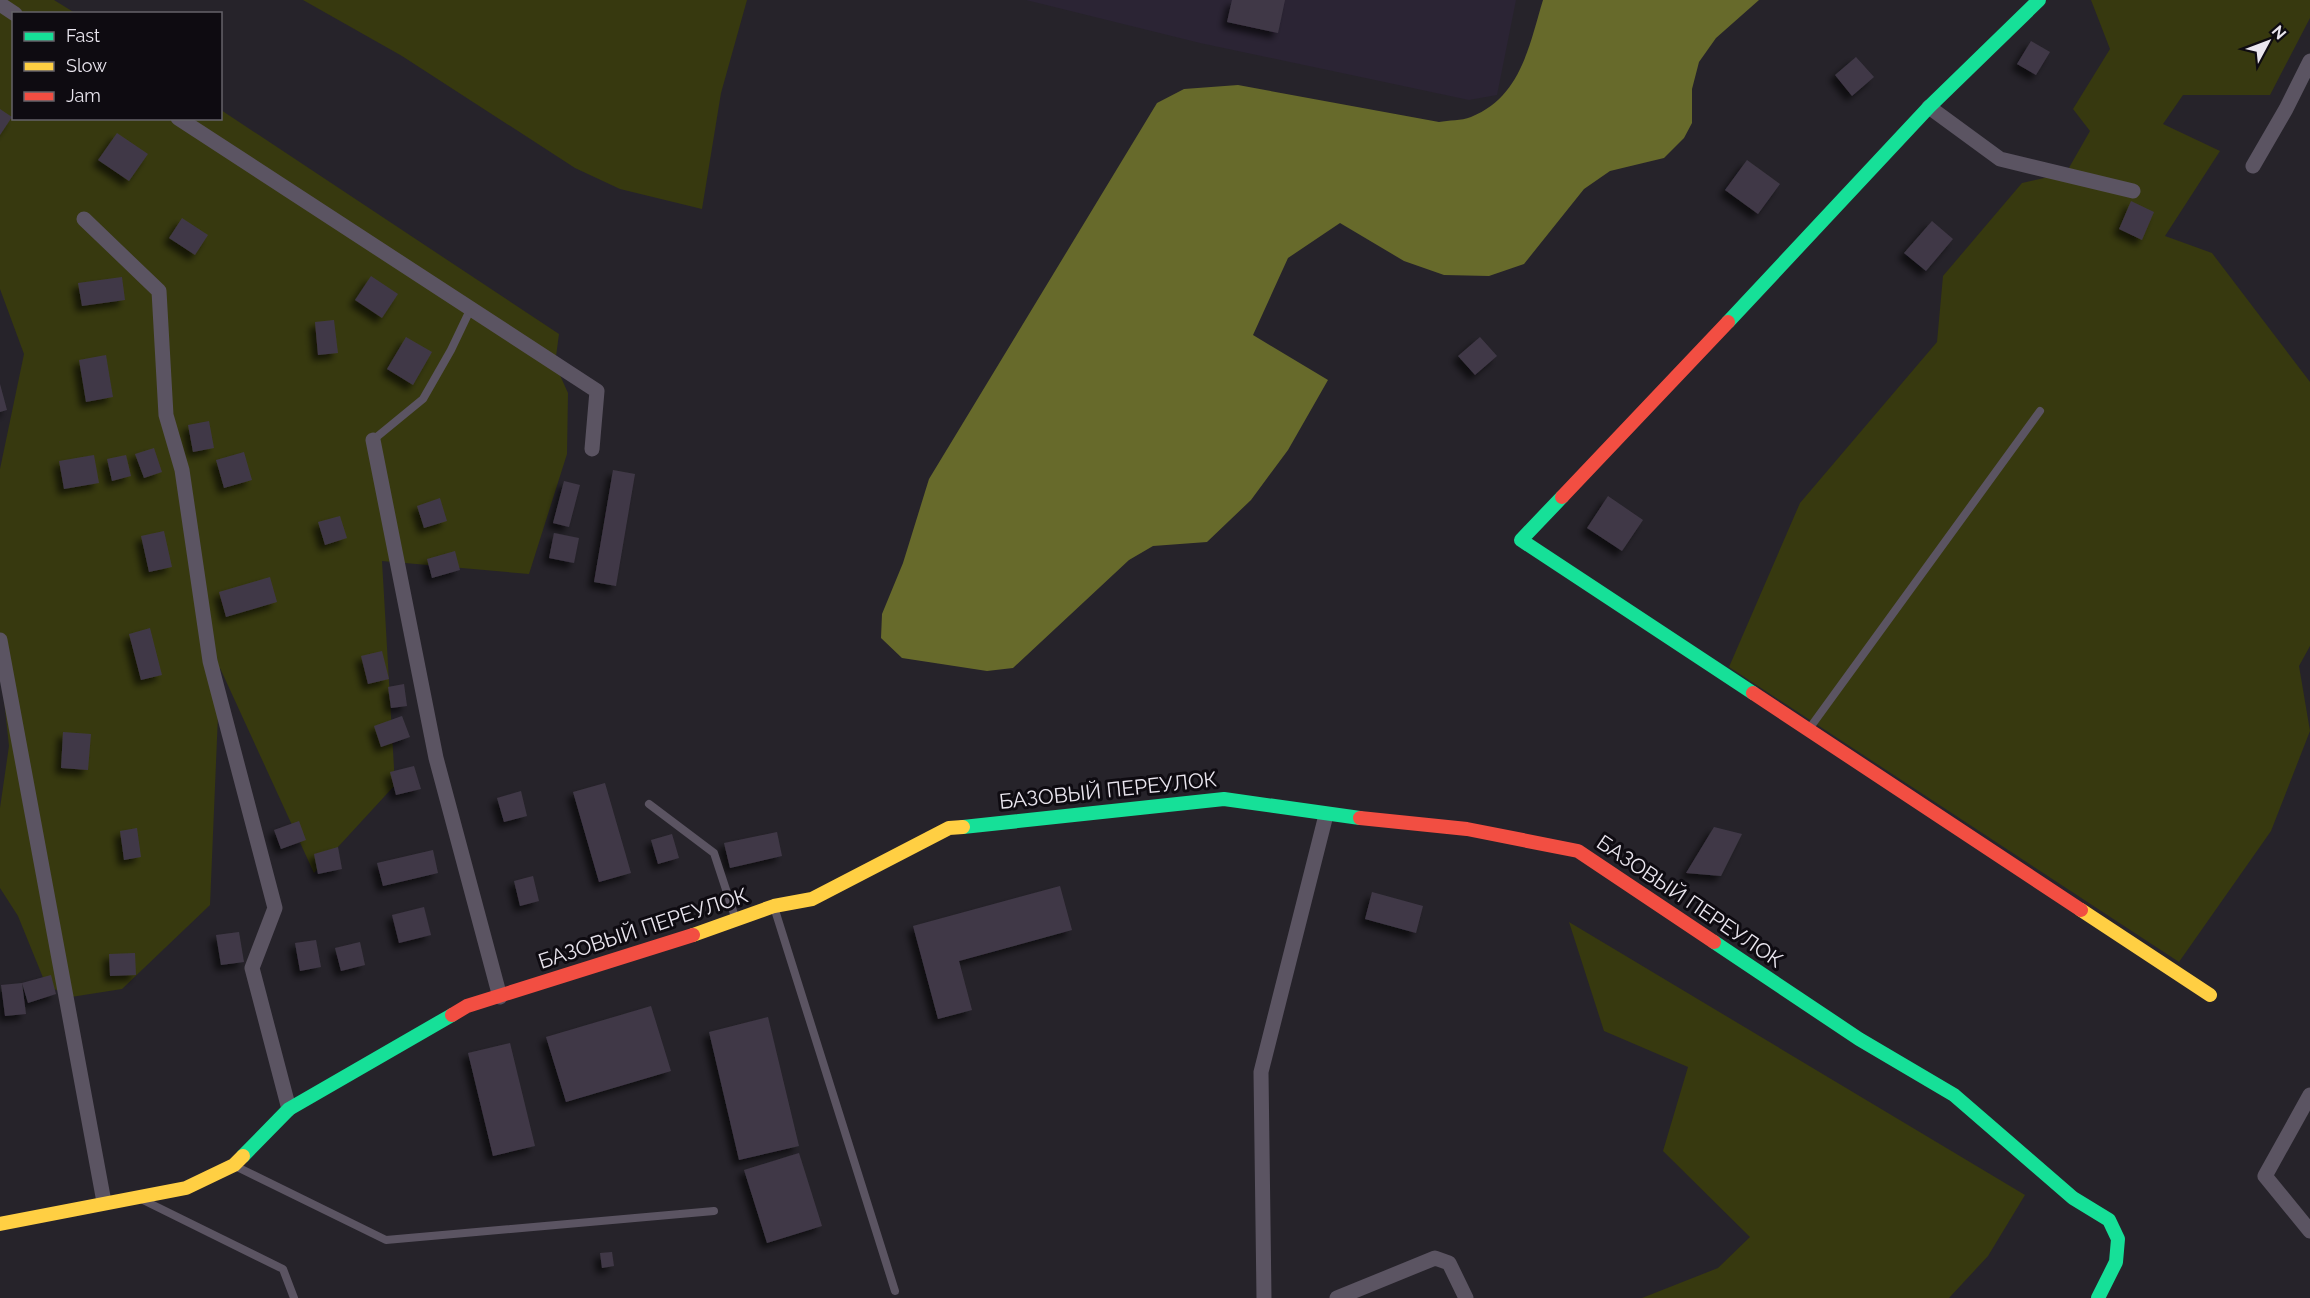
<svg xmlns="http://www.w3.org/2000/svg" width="2310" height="1298" viewBox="0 0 2310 1298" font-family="Raleway,sans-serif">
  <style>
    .built { fill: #2b2434 }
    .green { fill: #37390f }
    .water { fill: #676a2b }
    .building { fill: #403947; filter: url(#shadow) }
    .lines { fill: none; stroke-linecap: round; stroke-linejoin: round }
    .lane { stroke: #5b5462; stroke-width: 8 }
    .street { stroke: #5b5462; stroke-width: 15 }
    .fast { stroke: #16e098; stroke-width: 14 }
    .slow { stroke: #ffcf43; stroke-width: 14 }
    .jam { stroke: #f24e42; stroke-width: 14 }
    .labels { text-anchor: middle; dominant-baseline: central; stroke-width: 6; stroke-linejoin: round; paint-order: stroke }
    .street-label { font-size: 21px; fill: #eae6ef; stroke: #0e0b11 }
  </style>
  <defs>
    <filter id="shadow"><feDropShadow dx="-5.5" dy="5.5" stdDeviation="3" flood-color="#0009"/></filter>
  </defs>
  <rect width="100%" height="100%" fill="#26232a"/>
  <path class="built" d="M1026 0H1516L1497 95 1469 100 1200 43Z"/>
  <path class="green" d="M0 0H54L75 13 14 14V118H220L221 110 559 334 555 364 568 393 567 454 529 574 382 561 395 785 314 873 220 668 210 905 122 989 71 997 46 985 18 916 0 888V808L9 746 0 664V469L24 354 0 289Z
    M303 0H747L721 93 702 209 620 189 575 168 402 56Z
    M2091 0H2310V18L2270 95H2183L2163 124 2220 151 2165 236 2212 253 2310 382V646L2299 666 2310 731 2271 831 2179 962 1729 667 1800 503 1937 342 1943 276 2022 183 2066 173 2090 131 2073 109 2110 49Z
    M1569 922 2025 1195 1988 1256 1949 1298H1642L1718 1268 1750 1237 1663 1151 1688 1067 1604 1031Z"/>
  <path class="water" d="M1543 0H1759L1716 38 1699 62 1692 89V123L1684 138 1664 158 1610 171 1584 189 1524 264 1489 276 1444 275 1404 261 1340 223 1288 258 1253 335 1328 380 1288 450 1251 500 1207 542 1153 546 1129 560 1013 668 987 671 902 658 881 638 882 614 903 563 929 479 1157 103 1184 89 1238 85 1439 122C1449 120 1461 121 1471 117 1521 97 1529 46 1543 0Z"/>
  <path class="building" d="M1232 0H1285L1278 33 1227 22Z
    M2031 41 2050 52 2036 75 2017 64Z
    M1856 57 1874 77 1852 96 1835 75Z
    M0 109 12 117 0 135Z
    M117 133 148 154 129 181 98 160Z
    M1747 160 1780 184 1758 214 1725 190Z
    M2131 201 2154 212 2142 240 2119 229Z
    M182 218 208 235 195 255 169 238Z
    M1932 221 1953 239 1926 271 1904 253Z
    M371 276 398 294 382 318 355 300Z
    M122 277 125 300 82 306 78 283Z
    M334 320 338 353 318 355 315 322Z
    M406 337 432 352 413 385 387 369Z
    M1480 337 1497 356 1475 375 1458 356Z
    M106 355 113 397 86 402 79 360Z
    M0 384 7 410 0 412Z
    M209 421 214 448 193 452 188 425Z
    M154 448 162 472 144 478 135 454Z
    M244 452 252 480 224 488 216 460Z
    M94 455 99 483 64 489 59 461Z
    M126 455 131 476 112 481 107 459Z
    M613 470 635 474 616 586 594 582Z
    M564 481 580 485 569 527 553 523Z
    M1608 496 1643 520 1622 551 1587 528Z
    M440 498 447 521 424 528 417 506Z
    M340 516 347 538 325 545 318 522Z
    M164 531 172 567 149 572 141 536Z
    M554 533 579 538 574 563 549 558Z
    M455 551 460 570 432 578 427 559Z
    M270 577 277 602 226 617 219 592Z
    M150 628 162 675 141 680 129 634Z
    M382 651 389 679 368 684 361 656Z
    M404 684 407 706 391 708 388 687Z
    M402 716 410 737 381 747 374 726Z
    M63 732 91 734 88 770 61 768Z
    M414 766 421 789 396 795 390 772Z
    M605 783 631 873 599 882 573 792Z
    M521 791 527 816 504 822 497 798Z
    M299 821 306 840 281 849 274 830Z
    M1714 827 1742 834 1721 876 1686 873Z
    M137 828 141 857 124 860 120 831Z
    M777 832 782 856 730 868 724 843Z
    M672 834 679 858 658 864 651 840Z
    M338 847 342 869 318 874 314 854Z
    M433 850 438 873 383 886 377 863Z
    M533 876 539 901 520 906 514 881Z
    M1060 886 1072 930 959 961 972 1010 938 1019 913 926Z
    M1372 892 1423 906 1416 933 1365 919Z
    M424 907 431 935 399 943 392 915Z
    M239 932 244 962 221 965 216 935Z
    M316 940 321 967 300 971 295 943Z
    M360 942 365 965 341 971 335 948Z
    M135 953 136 975 110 976 109 954Z
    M51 975 56 994 28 1003 22 983Z
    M22 983 26 1014 5 1016 1 985Z
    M651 1006 671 1071 566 1102 546 1037Z
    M768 1017 799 1146 739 1160 709 1032Z
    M510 1043 535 1146 493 1156 468 1053Z
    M799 1153 822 1226 767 1243 744 1170Z
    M612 1252 614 1266 602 1268 600 1253Z"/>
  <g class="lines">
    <path class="lane" d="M373 440 423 399 451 350 471 308
      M1809 729 2040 411
      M649 804 714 853 736 920
      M774 907 895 1291
      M235 1166 386 1240 714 1211
      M143 1200 283 1269 294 1298"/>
    <path class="street" d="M0 4 15 14
      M1929 107 2000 159 2133 191
      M178 118 597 391 592 449
      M2253 166 2286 109 2310 61
      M84 219 159 291 166 415 182 470 210 661 275 908 252 968 289 1109
      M373 440 436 758 500 997
      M0 640 104 1202
      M2310 1095 2265 1176 2310 1231
      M1264 1298 1261 1072 1326 815
      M1337 1298 1435 1258 1449 1263 1466 1298"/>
    <path class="fast" d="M1728 322 1929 107 2039 0
      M1562 497 1521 540 1753 693
      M963 827 1224 799 1360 818
      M1714 942 1859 1039 1954 1095 2073 1198 2109 1220 2118 1239 2116 1262 2098 1298
      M243 1156 289 1109 452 1015"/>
    <path class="slow" d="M2081 910 2210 995
      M693 935 774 906 812 899 949 828 963 827
      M0 1224 186 1188 234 1165 243 1156"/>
    <path class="jam" d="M1562 497 1728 322
      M1753 693 2081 910
      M1360 818 1467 829 1578 851 1714 942
      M452 1015 467 1006 693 935"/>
  </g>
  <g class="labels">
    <g class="street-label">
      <text transform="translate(1108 790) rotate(-6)">БАЗОВЫЙ ПЕРЕУЛОК</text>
      <text transform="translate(1690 901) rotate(34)">БАЗОВЫЙ ПЕРЕУЛОК</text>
      <text transform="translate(643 928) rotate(-18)">БАЗОВЫЙ ПЕРЕУЛОК</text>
    </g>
  </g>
  <rect x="12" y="12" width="210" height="108" fill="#0e0b11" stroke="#66636a" stroke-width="1.5"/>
  <rect x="24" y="32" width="30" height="9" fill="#16e098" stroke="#66636a" stroke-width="1.5"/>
  <text x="66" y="42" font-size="18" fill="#eae6ef">Fast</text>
  <rect x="24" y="62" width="30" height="9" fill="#ffcf43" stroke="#66636a" stroke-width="1.5"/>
  <text x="66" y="72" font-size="18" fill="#eae6ef">Slow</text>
  <rect x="24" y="92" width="30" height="9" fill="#f24e42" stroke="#66636a" stroke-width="1.5"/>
  <text x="66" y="102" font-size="18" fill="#eae6ef">Jam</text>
  <g transform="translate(2268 42) rotate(49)" stroke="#0e0b11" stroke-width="4.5" paint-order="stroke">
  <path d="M0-4.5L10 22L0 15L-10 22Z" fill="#eae6ef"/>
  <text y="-9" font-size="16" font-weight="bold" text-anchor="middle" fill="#eae6ef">N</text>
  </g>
</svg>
